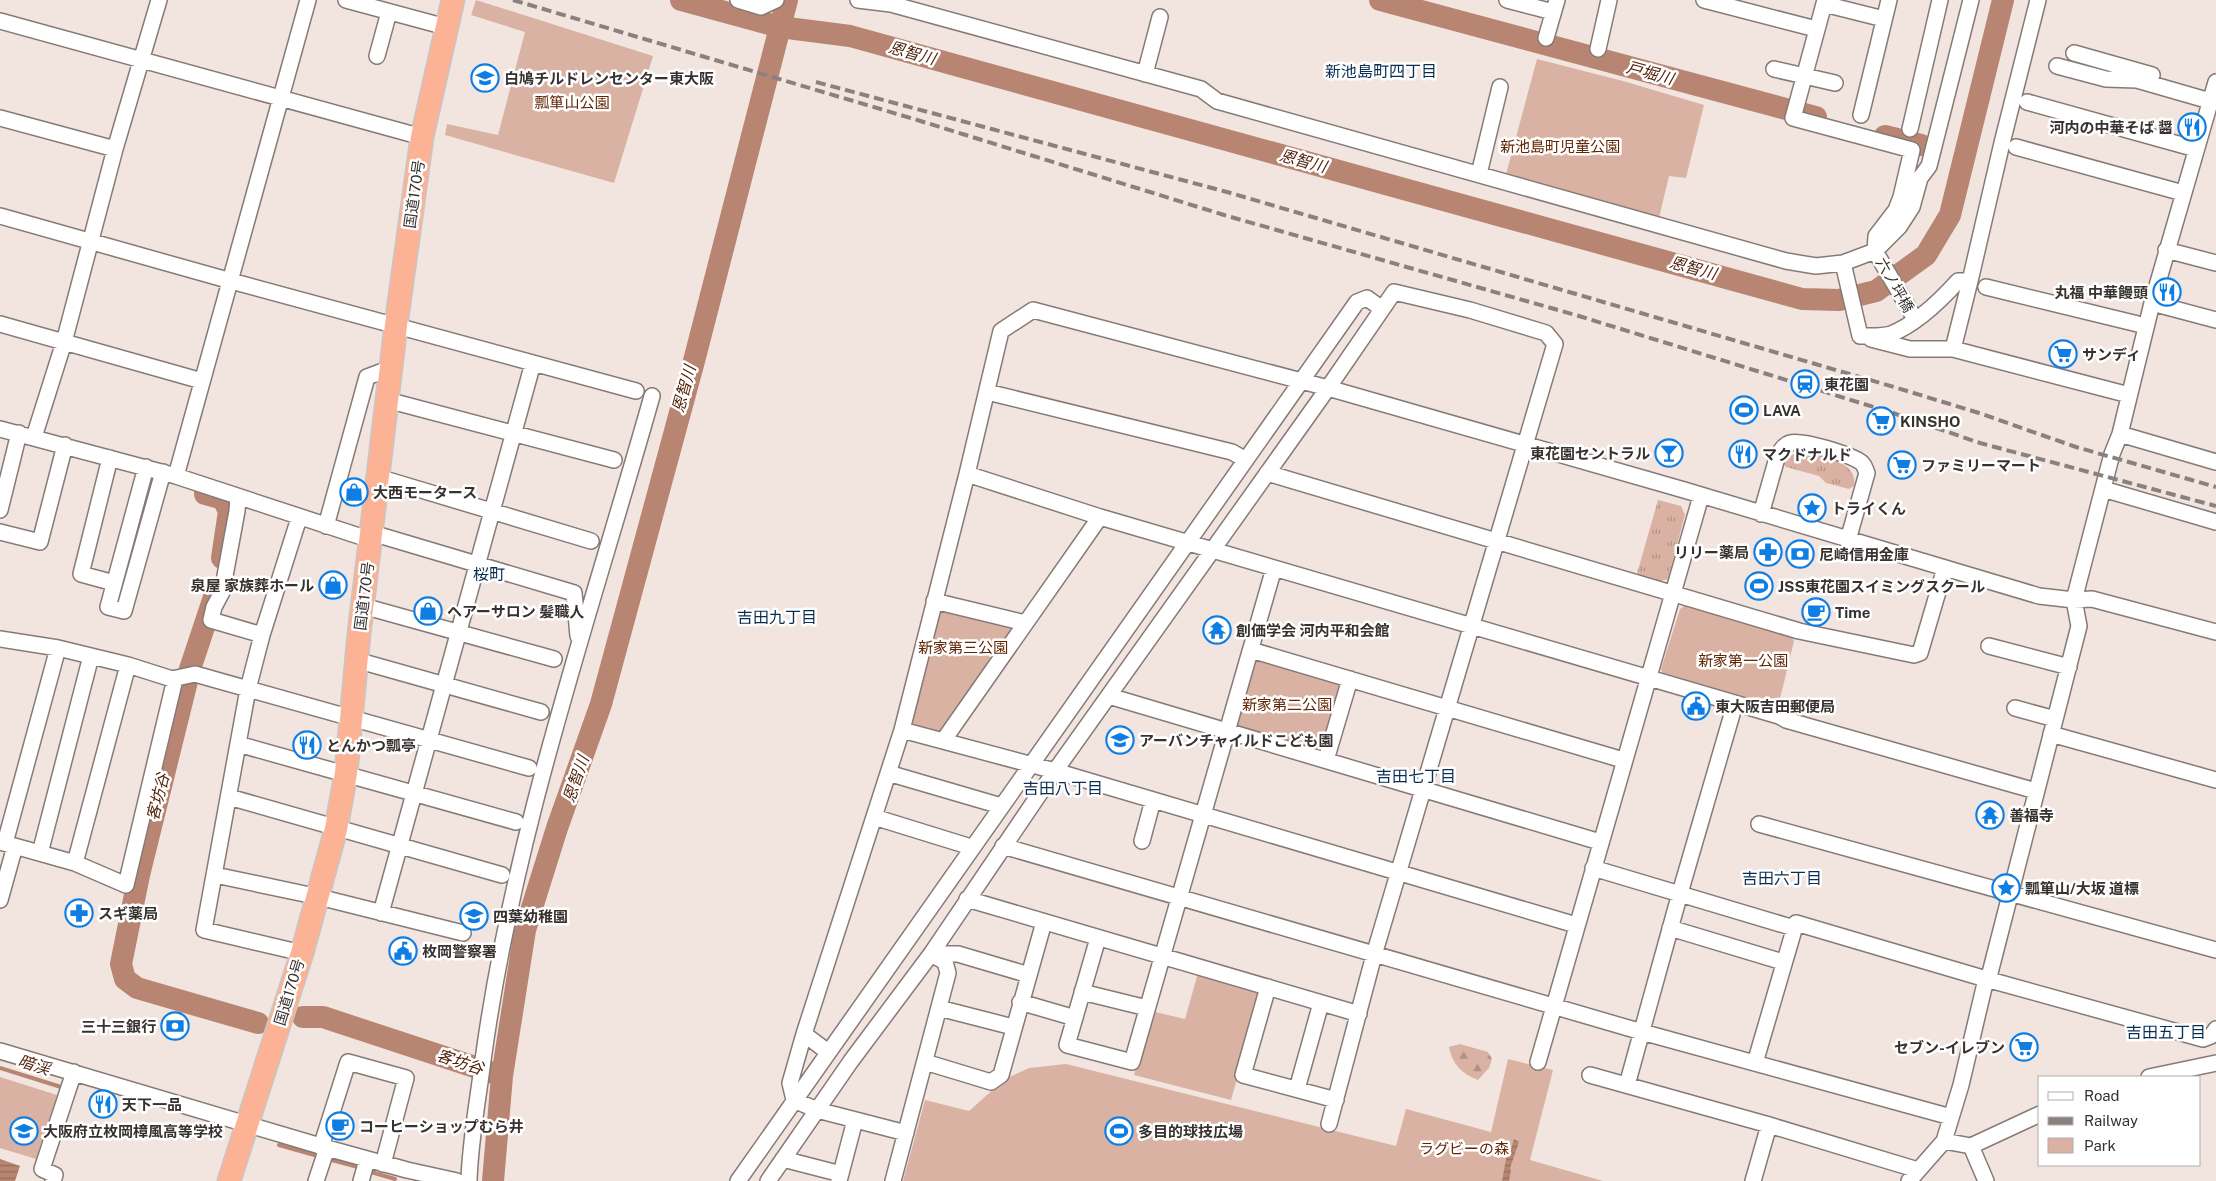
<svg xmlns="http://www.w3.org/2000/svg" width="2216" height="1181" viewBox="0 0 2216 1181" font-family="'Public Sans','Noto Sans JP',sans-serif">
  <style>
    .grass { fill: url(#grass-tufts) }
    .forest { fill: url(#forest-firs) }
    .green { fill: #dab2a3 }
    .water { fill: url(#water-rules) }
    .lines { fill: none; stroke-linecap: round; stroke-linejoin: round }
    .stream { stroke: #b78571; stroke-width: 4 }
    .river { stroke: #b78571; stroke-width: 22 }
    .minor-casing { stroke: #867a76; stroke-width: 18 }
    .highway-casing { stroke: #c7c6c5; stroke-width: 25 }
    .minor { stroke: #fff; stroke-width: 15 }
    .highway { stroke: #fcb395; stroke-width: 22 }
    .rail { stroke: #8a817e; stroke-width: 4; stroke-dasharray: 10 5; stroke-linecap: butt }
    .labels { text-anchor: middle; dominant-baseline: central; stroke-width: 5; stroke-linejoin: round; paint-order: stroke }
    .poi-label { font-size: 15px; font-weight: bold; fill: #373230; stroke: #fff; text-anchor: start }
    .park-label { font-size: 15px; fill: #632504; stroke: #fff }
    .street-label { font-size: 15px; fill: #373230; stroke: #fff }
    .water-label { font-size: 16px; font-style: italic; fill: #4e1e07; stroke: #fff }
    .neighbourhood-label { font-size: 16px; fill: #092d53; stroke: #fff }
  </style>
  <defs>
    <pattern id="grass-tufts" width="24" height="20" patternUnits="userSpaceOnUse" patternTransform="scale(1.25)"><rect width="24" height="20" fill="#dab2a3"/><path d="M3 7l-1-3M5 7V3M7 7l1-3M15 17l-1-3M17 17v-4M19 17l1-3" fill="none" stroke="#b29185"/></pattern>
    <pattern id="forest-firs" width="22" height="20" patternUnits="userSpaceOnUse" patternTransform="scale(1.25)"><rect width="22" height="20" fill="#dab2a3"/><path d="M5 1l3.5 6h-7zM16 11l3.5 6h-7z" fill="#b29185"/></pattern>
    <pattern id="water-rules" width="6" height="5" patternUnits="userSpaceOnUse" patternTransform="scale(1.25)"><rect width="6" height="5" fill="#b78571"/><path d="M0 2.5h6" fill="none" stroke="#966d5d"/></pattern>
  </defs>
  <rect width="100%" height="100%" fill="#f2e5e0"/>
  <path class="grass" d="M1801 451C1818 456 1859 460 1854 486L1849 489 1826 483 1819 476 1786 467 1783 463 1785 458Z
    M1658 500 1681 506 1685 515 1668 579 1658 582 1636 577Z"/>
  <path class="forest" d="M1460 1044 1488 1052 1492 1059 1489 1068 1478 1080C1462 1074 1452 1064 1449 1047Z"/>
  <path class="green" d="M476 0 653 56 614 183 445 135 447 124 498 135 525 32 471 15Z
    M1537 59 1623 81 1704 105 1686 178 1669 176 1658 222 1505 178Z
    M1687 604 1789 633 1794 641 1778 707 1772 710 1664 677 1661 669 1680 609Z
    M948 608 1010 625 1014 632 946 730 931 736 915 732 911 721 938 612Z
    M1260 658 1338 680 1343 688 1326 749 1320 753 1240 731 1235 721 1252 662Z
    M1198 973 1257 989 1261 995 1231 1100 1134 1075 1151 1011 1185 1019Z
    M1508 1059 1553 1070 1530 1160 1603 1181H903L925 1100 969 1111 1005 1079 1029 1068 1066 1064 1396 1146 1406 1109 1491 1132Z
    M0 1077 57 1095 36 1159 0 1148Z"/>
  <path class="water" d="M1514 1139 1519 1142 1510 1168 1511 1170 1509 1181H1502L1507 1154 1510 1153Z
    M0 1159 20 1166 15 1181H0Z"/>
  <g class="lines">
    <path class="stream" d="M0 1068 61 1087
      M279 1145 318 1156
      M328 1159 358 1167
      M371 1172 395 1179"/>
    <path class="river" d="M681 0 780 27 850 36 1802 299 1839 300 1876 291 1926 255 1950 215 2003 0
      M1380 0 1816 117
      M1885 136 1921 145
      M205 494 223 499 229 511 222 558
      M215 594 190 669 139 875 121 964 125 979 137 988 258 1023
      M303 1017H323L502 1076
      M493 1181 502 1076 525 930 557 828 601 704 694 361 787 0"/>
    <g class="minor-casing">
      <path id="minor" d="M346 0 446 27
        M738 0 761 7 776 0
        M858 0 891 4 1201 89 1217 101 1786 261 1816 266 1843 263 1875 251 1899 227 1912 207 1920 178 1929 166 1971 0
        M1507 0 1553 12
        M1704 0 1816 29
        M1825 0 1793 118 1912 150 1901 197 1896 210 1876 236 1875 251 1915 319
        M1824 4 1884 19
        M0 21 422 137
        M1546 38 1557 0
        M1598 49 1609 0
        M2074 53 2152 75
        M377 56 389 12
        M2057 66 2106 79 2137 80 2210 101
        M1774 69 1835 83
        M1145 74 1160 17
        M2027 102 2196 149
        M1861 115 1889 0
        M0 118 115 149
        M1910 129 1940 0
        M2016 147 2183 193
        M1479 174 1500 87
        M0 216 231 281 636 391
        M2166 250 2216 263
        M1843 263 1860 336
        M1986 287 2146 326
        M2152 303 2216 320
        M0 324 202 381
        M1860 336C1870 336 1881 337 1891 334 1916 324 1940 301 1958 281H1970L2002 143 2038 0
        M1871 339 1910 349H1953L2129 395
        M1953 349 1970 281
        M987 392 1232 452 1246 460
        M387 400 614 460
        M0 429 176 476 371 540
        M2120 434 2216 462
        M34 437 64 342 115 149 159 0
        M110 458 81 574 114 583
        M146 467 108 607 124 611 163 472
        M1267 473 1799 631 1914 655 1920 653 1945 568
        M967 474 1100 517 1779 716 1786 720 2036 791
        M176 476 308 0
        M378 477 591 541
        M2103 489 2216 522
        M238 497 237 511 222 592 214 607 211 620 262 635
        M0 510 19 433
        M1761 514 1777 458C1780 452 1783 445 1790 443 1801 439 1852 455 1862 463 1865 466 1865 469 1867 473L1848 540
        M299 518 262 635 248 689 204 930 302 953
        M326 526 367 377 391 368
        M0 532 40 542 65 445
        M372 533 574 593 578 636
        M934 601 1025 623
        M363 606 554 659
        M0 639 58 648 128 665 172 679 195 674 529 768
        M1989 646 2069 667
        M1251 650 1623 760
        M356 660 541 712
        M1109 696 1600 842
        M2015 708 2055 719
        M902 730 1055 771 1576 925
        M2051 734 2216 780
        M943 741 1100 517
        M238 744 516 822
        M1326 760 1350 679
        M888 773 1001 806
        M229 797 502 875
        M874 817 971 847
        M1759 824 2216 950
        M1142 841 1153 800
        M0 842 75 863 126 885 175 679
        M5 843 58 648
        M1003 846 1642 1032 1951 1117
        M40 853 91 656
        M75 863 128 665
        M1593 868 1794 928
        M215 875 319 897 463 933
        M967 899 1359 1014
        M0 900 15 846
        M381 913 533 363
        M1670 928 1783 962
        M1098 938 1067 1045 1132 1062 1274 568
        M933 954H958L1029 975
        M1268 987 1243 1075 1336 1100
        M1082 992 1147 1008
        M1020 1002 1075 1018
        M939 1008 1013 1027
        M804 1034 790 1083 794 1100 817 1110 906 1133
        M0 1051 327 1148 407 1170 457 1181
        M828 1052 804 1034 902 730 967 474 1001 331 1033 310 1328 388 1684 490 2039 596 2074 600 2092 599 2216 632
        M925 1062 991 1082 1001 1075 1044 922
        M1538 1062 1701 496
        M1755 1063 1796 923 1986 979 2203 1039 2211 1036 2216 1029
        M1590 1075 1769 1125 1918 1170
        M2149 1077 2216 1063
        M1627 1085 1680 893 1735 704
        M1297 1089 1321 1003
        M1944 1141 1971 1146 2040 1114
        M1971 1146 1986 1181
        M321 1147 348 1062 406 1078 383 1164
        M783 1159 841 1174
        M53 1181 55 1175 42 1169 74 1072
        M316 1181 327 1148
        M361 1181 367 1160
        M469 1181C470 1141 478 1100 483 1060 514 832 590 616 652 396
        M738 1181 1357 302 1367 298 1382 309
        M768 1181 851 1061 931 954 1055 771 1328 388 1394 292 1470 310 1546 333 1555 344 1374 955 1329 1124
        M839 1181 855 1120
        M893 1181 948 973 945 962 931 954
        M1753 1181 1769 1125
        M1909 1181 1944 1141 1961 1085 1986 979 1990 973 2079 626 2074 600 2112 454 2120 434 2152 303 2216 82"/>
    </g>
    <g class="highway-casing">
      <path id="highway" d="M229 1181 302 953 336 829 346 773 359 634 396 325 422 137 453 0"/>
    </g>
    <use href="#minor" class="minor"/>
    <use href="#highway" class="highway"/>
    <path class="rail" d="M513 0 914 119 1224 215 1579 316 1893 413 1980 443 2216 506
      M816 82 1227 192 1894 387 1979 413 2076 447 2216 487"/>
  </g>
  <defs>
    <g id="school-ring" transform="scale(1.4375)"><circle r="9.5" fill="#fff" stroke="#0e7ee5" stroke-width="1.5"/><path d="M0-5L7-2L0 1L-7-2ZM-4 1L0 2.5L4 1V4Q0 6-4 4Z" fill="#0e7ee5"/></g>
    <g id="restaurant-ring" transform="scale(1.4375)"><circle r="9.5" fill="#fff" stroke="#0e7ee5" stroke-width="1.5"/><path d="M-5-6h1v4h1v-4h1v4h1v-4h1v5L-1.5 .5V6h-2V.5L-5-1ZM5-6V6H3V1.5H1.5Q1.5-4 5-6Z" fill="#0e7ee5"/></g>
    <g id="supermarket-ring" transform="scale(1.4375)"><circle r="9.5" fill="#fff" stroke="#0e7ee5" stroke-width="1.5"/><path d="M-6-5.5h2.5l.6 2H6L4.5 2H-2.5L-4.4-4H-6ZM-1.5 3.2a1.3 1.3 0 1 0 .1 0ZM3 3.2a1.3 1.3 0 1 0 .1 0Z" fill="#0e7ee5"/></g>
    <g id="station-ring" transform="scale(1.4375)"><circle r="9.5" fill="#fff" stroke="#0e7ee5" stroke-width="1.5"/><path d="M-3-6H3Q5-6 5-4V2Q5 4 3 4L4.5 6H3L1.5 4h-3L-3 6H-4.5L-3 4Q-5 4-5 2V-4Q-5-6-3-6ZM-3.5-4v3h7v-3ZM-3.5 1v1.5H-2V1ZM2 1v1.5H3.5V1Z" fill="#0e7ee5"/></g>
    <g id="stadium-ring" transform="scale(1.4375)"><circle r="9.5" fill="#fff" stroke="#0e7ee5" stroke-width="1.5"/><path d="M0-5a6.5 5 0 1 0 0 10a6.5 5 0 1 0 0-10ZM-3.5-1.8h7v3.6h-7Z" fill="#0e7ee5"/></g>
    <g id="bar-ring" transform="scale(1.4375)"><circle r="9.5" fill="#fff" stroke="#0e7ee5" stroke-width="1.5"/><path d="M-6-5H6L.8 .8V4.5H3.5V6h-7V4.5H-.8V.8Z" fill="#0e7ee5"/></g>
    <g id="shop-ring" transform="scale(1.4375)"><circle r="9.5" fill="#fff" stroke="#0e7ee5" stroke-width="1.5"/><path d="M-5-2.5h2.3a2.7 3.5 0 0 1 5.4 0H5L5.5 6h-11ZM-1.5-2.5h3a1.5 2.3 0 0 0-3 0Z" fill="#0e7ee5"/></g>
    <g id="sight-ring" transform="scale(1.4375)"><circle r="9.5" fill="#fff" stroke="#0e7ee5" stroke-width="1.5"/><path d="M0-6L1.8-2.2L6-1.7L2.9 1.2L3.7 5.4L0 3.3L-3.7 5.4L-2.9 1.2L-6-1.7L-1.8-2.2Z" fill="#0e7ee5"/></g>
    <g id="pharmacy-ring" transform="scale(1.4375)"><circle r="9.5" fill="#fff" stroke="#0e7ee5" stroke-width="1.5"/><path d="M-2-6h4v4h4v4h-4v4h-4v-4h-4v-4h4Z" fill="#0e7ee5"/></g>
    <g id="bank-ring" transform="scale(1.4375)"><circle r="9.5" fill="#fff" stroke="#0e7ee5" stroke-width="1.5"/><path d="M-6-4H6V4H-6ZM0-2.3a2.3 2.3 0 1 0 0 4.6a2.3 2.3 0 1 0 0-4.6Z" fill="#0e7ee5"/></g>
    <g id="cafe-ring" transform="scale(1.4375)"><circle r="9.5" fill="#fff" stroke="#0e7ee5" stroke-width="1.5"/><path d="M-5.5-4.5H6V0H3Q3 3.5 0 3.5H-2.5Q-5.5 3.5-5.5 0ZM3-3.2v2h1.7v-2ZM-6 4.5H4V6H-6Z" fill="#0e7ee5"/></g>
    <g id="temple-ring" transform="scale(1.4375)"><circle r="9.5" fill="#fff" stroke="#0e7ee5" stroke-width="1.5"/><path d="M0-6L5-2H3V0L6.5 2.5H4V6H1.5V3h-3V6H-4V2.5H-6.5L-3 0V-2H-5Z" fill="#0e7ee5"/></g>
    <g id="civic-ring" transform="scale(1.4375)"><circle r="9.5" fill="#fff" stroke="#0e7ee5" stroke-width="1.5"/><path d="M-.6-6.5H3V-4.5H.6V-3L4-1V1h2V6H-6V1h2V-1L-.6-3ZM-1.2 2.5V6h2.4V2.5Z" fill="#0e7ee5"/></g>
  </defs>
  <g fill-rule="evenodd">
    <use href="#school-ring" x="485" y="78"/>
    <use href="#restaurant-ring" x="2192" y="127"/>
    <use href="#restaurant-ring" x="2167" y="292"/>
    <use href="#supermarket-ring" x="2063" y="354"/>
    <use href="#station-ring" x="1805" y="384"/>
    <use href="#stadium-ring" x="1744" y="410"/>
    <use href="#supermarket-ring" x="1881" y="421"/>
    <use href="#bar-ring" x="1669" y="453"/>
    <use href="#restaurant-ring" x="1743" y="454"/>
    <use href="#supermarket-ring" x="1902" y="465"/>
    <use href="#shop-ring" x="354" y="492"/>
    <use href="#sight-ring" x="1812" y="508"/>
    <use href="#pharmacy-ring" x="1768" y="552"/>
    <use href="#bank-ring" x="1800" y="554"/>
    <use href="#shop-ring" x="333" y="585"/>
    <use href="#stadium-ring" x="1759" y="586"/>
    <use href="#shop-ring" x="428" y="611"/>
    <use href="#cafe-ring" x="1816" y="612"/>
    <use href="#temple-ring" x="1217" y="630"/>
    <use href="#civic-ring" x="1696" y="706"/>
    <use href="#school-ring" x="1120" y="740"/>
    <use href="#restaurant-ring" x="307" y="745"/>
    <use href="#temple-ring" x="1990" y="815"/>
    <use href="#sight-ring" x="2006" y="888"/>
    <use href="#pharmacy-ring" x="79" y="913"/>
    <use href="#school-ring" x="474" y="916"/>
    <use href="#civic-ring" x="403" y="951"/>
    <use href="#bank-ring" x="175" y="1026"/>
    <use href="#supermarket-ring" x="2024" y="1047"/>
    <use href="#restaurant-ring" x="103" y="1104"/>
    <use href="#cafe-ring" x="340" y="1126"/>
    <use href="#school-ring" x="24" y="1131"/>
    <use href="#stadium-ring" x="1119" y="1131"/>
  </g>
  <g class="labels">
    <g class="poi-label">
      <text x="504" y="78">白鳩チルドレンセンター東大阪</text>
      <text x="2173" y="127" text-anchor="end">河内の中華そば 醤</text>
      <text x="2148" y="292" text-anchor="end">丸福 中華饅頭</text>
      <text x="2082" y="354">サンディ</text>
      <text x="1824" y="384">東花園</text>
      <text x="1763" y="410">LAVA</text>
      <text x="1900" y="421">KINSHO</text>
      <text x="1650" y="453" text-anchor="end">東花園セントラル</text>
      <text x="1762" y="454">マクドナルド</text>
      <text x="1921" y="465">ファミリーマート</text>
      <text x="373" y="492">大西モータース</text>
      <text x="1831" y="508">トライくん</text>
      <text x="1749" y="552" text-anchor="end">リリー薬局</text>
      <text x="1819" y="554">尼崎信用金庫</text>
      <text x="314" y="585" text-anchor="end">泉屋 家族葬ホール</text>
      <text x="1778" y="586">JSS東花園スイミングスクール</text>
      <text x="447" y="611">ヘアーサロン 髪職人</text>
      <text x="1835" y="612">Time</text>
      <text x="1236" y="630">創価学会 河内平和会館</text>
      <text x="1715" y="706">東大阪吉田郵便局</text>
      <text x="1139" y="740">アーバンチャイルドこども園</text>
      <text x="326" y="745">とんかつ瓢亭</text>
      <text x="2009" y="815">善福寺</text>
      <text x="2025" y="888">瓢箪山/大坂 道標</text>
      <text x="98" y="913">スギ薬局</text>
      <text x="493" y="916">四葉幼稚園</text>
      <text x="422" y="951">枚岡警察署</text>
      <text x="156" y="1026" text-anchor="end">三十三銀行</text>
      <text x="2005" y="1047" text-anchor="end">セブン-イレブン</text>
      <text x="122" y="1104">天下一品</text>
      <text x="359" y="1126">コーヒーショップむら井</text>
      <text x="43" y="1131">大阪府立枚岡樟風高等学校</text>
      <text x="1138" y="1131">多目的球技広場</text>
    </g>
    <g class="park-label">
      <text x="572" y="102">瓢箪山公園</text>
      <text x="1560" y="146">新池島町児童公園</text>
      <text x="963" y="647">新家第三公園</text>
      <text x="1743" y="660">新家第一公園</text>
      <text x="1287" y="704">新家第二公園</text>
      <text x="1464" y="1148">ラグビーの森</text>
    </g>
    <g class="street-label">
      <text transform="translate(414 194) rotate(-82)">国道170号</text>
      <text transform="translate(1895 285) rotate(60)">六ノ坪橋</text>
      <text transform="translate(364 596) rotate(-83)">国道170号</text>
      <text transform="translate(289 992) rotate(-73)">国道170号</text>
    </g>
    <g class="water-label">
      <text transform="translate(912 53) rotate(15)">恩智川</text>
      <text transform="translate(1650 73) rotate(15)">戸堀川</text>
      <text transform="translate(1303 161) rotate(15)">恩智川</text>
      <text transform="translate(1693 268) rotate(15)">恩智川</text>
      <text transform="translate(684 389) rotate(-75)">恩智川</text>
      <text transform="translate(576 779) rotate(-71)">恩智川</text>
      <text transform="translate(158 797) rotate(-76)">客坊谷</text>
      <text transform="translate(460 1062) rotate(18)">客坊谷</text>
      <text transform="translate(34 1065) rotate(17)">暗渓</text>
    </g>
    <g class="neighbourhood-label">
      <text x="1381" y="71">新池島町四丁目</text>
      <text x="489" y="574">桜町</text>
      <text x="777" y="617">吉田九丁目</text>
      <text x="1416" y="776">吉田七丁目</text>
      <text x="1063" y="788">吉田八丁目</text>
      <text x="1782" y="878">吉田六丁目</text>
      <text x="2166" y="1032">吉田五丁目</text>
    </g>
  </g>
  <rect x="2038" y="1076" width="162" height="90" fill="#ffffff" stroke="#afadac"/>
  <rect x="2048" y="1092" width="25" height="8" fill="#ffffff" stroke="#afadac"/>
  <text x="2084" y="1101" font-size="15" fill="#373230">Road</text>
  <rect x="2048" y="1117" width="25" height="8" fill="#8a817e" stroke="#afadac"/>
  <text x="2084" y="1126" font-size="15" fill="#373230">Railway</text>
  <rect x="2048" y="1138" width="25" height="15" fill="#dab2a3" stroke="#afadac"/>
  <text x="2084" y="1151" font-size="15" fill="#373230">Park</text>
</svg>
